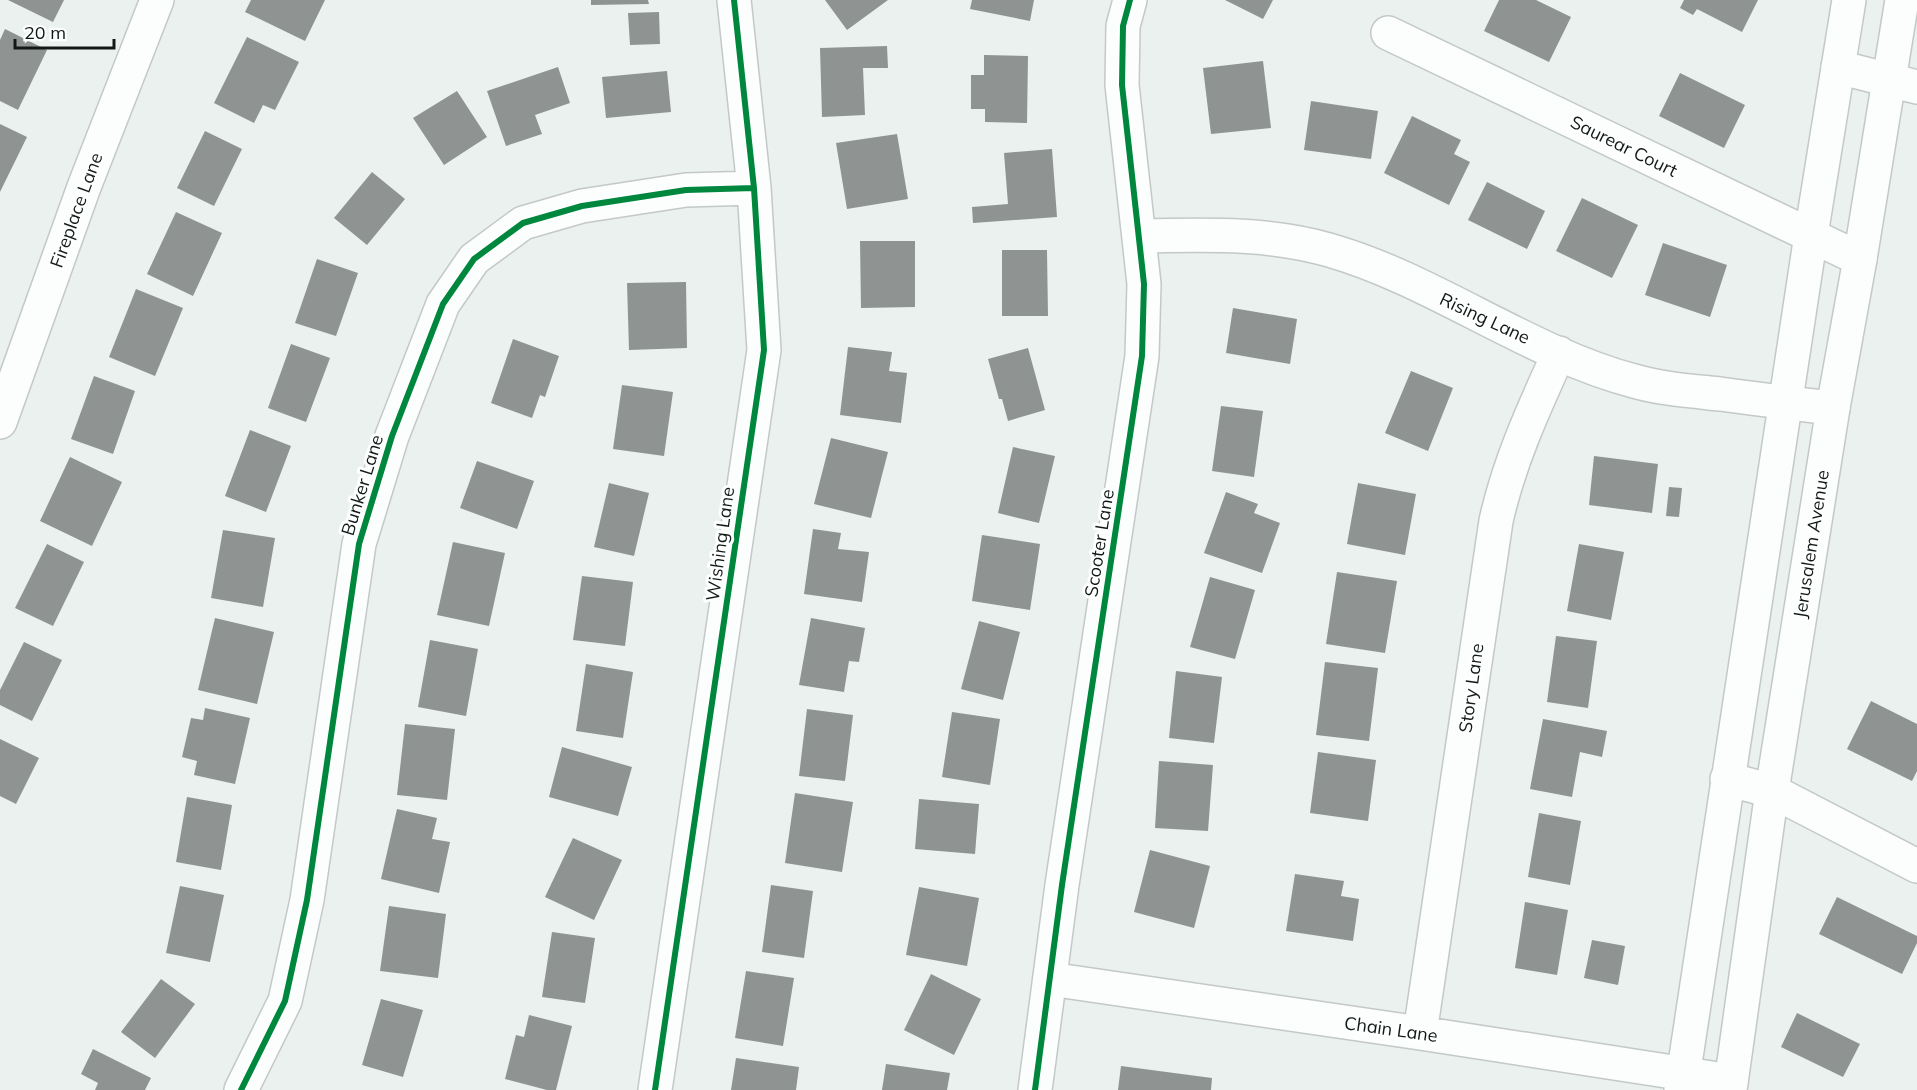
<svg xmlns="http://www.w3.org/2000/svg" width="1917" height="1090" viewBox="0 0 1917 1090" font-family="Mulish,sans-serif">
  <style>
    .building { fill: #8f9492 }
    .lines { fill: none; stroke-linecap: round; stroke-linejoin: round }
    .street-casing { stroke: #c3c9c7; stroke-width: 36 }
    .secondary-casing { stroke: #c3c9c7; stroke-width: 36 }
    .street { stroke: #fcfdfd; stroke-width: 33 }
    .secondary { stroke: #fcfdfd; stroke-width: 33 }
    .cycleway-casing { stroke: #fcfffe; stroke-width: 10 }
    .cycleway { stroke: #00873e; stroke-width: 6 }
    .labels { text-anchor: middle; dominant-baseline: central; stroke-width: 6; stroke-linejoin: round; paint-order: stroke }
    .street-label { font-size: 18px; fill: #131816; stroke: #fcfffe }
  </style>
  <rect width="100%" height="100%" fill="#eaf1ef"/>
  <path class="building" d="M8 0H64L53 22Z
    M251 0H325L305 41 245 12Z
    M591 0H648L649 4 591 5Z
    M825 0H888L847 30Z
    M972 0H1034L1030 21 970 9Z
    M1225 0H1273L1263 19Z
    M1499 0H1536L1571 17 1549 62 1484 31Z
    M1684 0H1758L1742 32 1697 9 1693 15 1680 8Z
    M659 12 660 44 630 45 628 13Z
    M5 29 47 50 18 110 0 101V40Z
    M247 37 299 62 275 110 263 105 254 123 214 103Z
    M887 46 888 68H863L865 115 822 117 820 48Z
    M984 55 1028 56 1027 123 985 122V109H971V75H984Z
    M1263 61 1271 128 1211 134 1203 68Z
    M558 67 570 103 535 115 542 134 506 146 487 91Z
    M667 71 671 112 606 118 602 77Z
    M1680 73 1745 105 1724 148 1659 116Z
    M457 91 487 137 444 165 413 118Z
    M1311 101 1378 111 1371 159 1304 150Z
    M1412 116 1461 140 1454 154 1470 162 1449 205 1384 173Z
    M0 124 27 137 0 192Z
    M205 131 242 149 214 206 177 188Z
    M897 134 908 199 847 209 836 143Z
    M1052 149 1057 217 973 223 972 207 1008 204 1004 153Z
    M372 172 405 199 367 245 334 218Z
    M1487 182 1545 211 1527 249 1468 220Z
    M1582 198 1638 225 1612 278 1556 251Z
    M176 212 222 233 193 296 147 274Z
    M860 241H915V307L861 308Z
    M1663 243 1727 265 1710 317 1645 295Z
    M1002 250H1047L1048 316H1002Z
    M317 259 358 273 336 336 295 323Z
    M686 282 687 348 629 350 627 283Z
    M136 289 183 308 155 376 109 357Z
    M1233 308 1297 319 1290 364 1226 353Z
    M513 339 559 356 545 397 540 395 532 418 491 403Z
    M291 344 330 358 306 422 268 408Z
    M848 347 892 352 889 371 907 373 901 423 840 415Z
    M1028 348 1045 410 1008 421 1002 399H999L988 359Z
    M1411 371 1453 388 1428 451 1385 433Z
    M94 376 135 391 113 454 71 439Z
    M622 385 673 392 664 456 613 449Z
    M1221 406 1263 411 1254 477 1212 471Z
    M250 430 291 446 266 512 225 496Z
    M831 438 888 452 871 518 814 504Z
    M1013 447 1055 456 1039 523 998 513Z
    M1594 456 1658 464 1652 513 1589 505Z
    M70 457 122 482 92 546 40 521Z
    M477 461 534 481 517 529 460 508Z
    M609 483 649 493 634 556 594 547Z
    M1358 483 1416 494 1405 555 1347 544Z
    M1669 487 1682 488 1679 517 1666 516Z
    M1226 492 1258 504 1254 513 1280 523 1262 573 1204 553Z
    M813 529 841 533 838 549 869 552 862 602 804 594Z
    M223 530 275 538 263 607 211 598Z
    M982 535 1040 544 1030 610 972 601Z
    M453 542 505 553 489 626 437 615Z
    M47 544 84 562 53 626 15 608Z
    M1579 544 1624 552 1611 620 1567 611Z
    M1337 572 1397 581 1385 653 1326 644Z
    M582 576 633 582 625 646 573 640Z
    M1210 577 1255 590 1235 659 1190 647Z
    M215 618 274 632 257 704 198 690Z
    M811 618 865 628 859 662 849 661 844 692 799 685Z
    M979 621 1020 632 1003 700 961 689Z
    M1556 636 1597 641 1588 708 1547 702Z
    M430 640 478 649 466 716 418 707Z
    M24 642 62 660 32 721 0 705V690Z
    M1325 662 1378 668 1369 741 1316 735Z
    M586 664 633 672 623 738 576 731Z
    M1176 671 1222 677 1214 743 1169 738Z
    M1871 701 1917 724V771L1912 781 1847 749Z
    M205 708 250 718 235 784 194 775 197 761 182 757 191 718 203 720Z
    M807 709 853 715 845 781 799 776Z
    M952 712 1000 719 990 785 942 777Z
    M1543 719 1607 731 1602 757 1580 752 1572 797 1530 789Z
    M405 724 455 729 447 800 397 795Z
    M0 739 39 758 16 804 0 796Z
    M562 747 632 767 618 816 549 797Z
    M1318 752 1376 760 1368 821 1310 813Z
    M1159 761 1213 765 1208 831 1155 828Z
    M795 793 853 802 842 872 785 863Z
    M187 797 232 805 221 870 176 862Z
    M919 799 979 804 975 854 915 849Z
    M397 809 437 818 432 839 450 842 439 893 381 879Z
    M1539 813 1581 821 1570 885 1528 877Z
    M573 838 622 860 594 920 545 897Z
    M1150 850 1210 866 1194 928 1134 912Z
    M1295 874 1344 881 1341 896 1359 899 1353 941 1286 931Z
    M771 885 813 891 804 958 762 952Z
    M180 886 224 895 210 962 166 953Z
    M919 887 979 898 967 966 906 955Z
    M1837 897 1917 936V943L1902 974 1819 934Z
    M1525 902 1568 910 1557 975 1515 968Z
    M389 906 446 914 438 978 380 971Z
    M552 932 595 938 585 1003 542 997Z
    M1592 940 1625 946 1618 985 1584 978Z
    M746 971 794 978 783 1046 735 1038Z
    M931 974 981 999 954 1055 904 1030Z
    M161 979 195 1004 155 1058 121 1032Z
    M381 999 423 1010 403 1077 362 1065Z
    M1797 1013 1860 1044 1843 1077 1781 1047Z
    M529 1015 572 1026 556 1090H547L505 1079 516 1035 524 1037Z
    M93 1049 151 1078 145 1090H95L98 1083 81 1074Z
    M736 1058 799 1067 796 1090H731Z
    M886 1064 950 1073 947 1090H882Z
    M1121 1066 1212 1078 1211 1090H1118Z"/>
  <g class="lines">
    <g class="street-casing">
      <path id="street" d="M1388 33 1860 259
        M1838 67 1917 87
        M1139 236C1203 235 1267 232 1329 250 1434 280 1528 353 1634 381 1662 389 1691 391 1720 394 1757 399 1795 404 1833 408
        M0 422 84 187 157 0
        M1727 779 1772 791 1917 866
        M1050 979 1420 1033 1731 1081
        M1420 1033 1496 521C1509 462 1534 408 1559 353
        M241 1090 285 1001 307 900 359 544 392 436 443 304 474 259 523 223 582 206 686 190 754 188
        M655 1090 764 350 754 188 734 0
        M1035 1090 1062 885 1142 356 1144 284 1122 85 1123 26 1130 0"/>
    </g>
    <g class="secondary-casing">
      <path id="secondary" d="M1681 1090 1811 235 1849 0
        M1730 1090 1772 791 1833 408 1860 259 1902 0"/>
    </g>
    <use href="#street" class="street"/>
    <use href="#secondary" class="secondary"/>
    <g class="cycleway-casing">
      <path id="cycleway" d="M241 1090 285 1001 307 900 359 544 392 436 443 304 474 259 523 223 582 206 686 190 754 188
        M655 1090 764 350 754 188 734 0
        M1035 1090 1062 885 1142 356 1144 284 1122 85 1123 26 1130 0"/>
    </g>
    <use href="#cycleway" class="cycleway"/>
  </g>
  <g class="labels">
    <g class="street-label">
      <text transform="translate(1624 146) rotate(26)">Saurear Court</text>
      <text transform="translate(76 210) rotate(-70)">Fireplace Lane</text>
      <text transform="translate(1485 318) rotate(25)">Rising Lane</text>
      <text transform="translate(362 485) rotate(-73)">Bunker Lane</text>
      <text transform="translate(1099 543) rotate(-81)">Scooter Lane</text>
      <text transform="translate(720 544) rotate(-82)">Wishing Lane</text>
      <text transform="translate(1811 544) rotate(-81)">Jerusalem Avenue</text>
      <text transform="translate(1471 688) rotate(-82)">Story Lane</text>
      <text transform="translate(1391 1029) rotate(8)">Chain Lane</text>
    </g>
  </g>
  <path d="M15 39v9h99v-9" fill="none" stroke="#131816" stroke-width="3"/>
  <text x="24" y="39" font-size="18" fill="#131816" stroke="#fcfffe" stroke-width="4.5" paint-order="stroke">20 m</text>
</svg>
